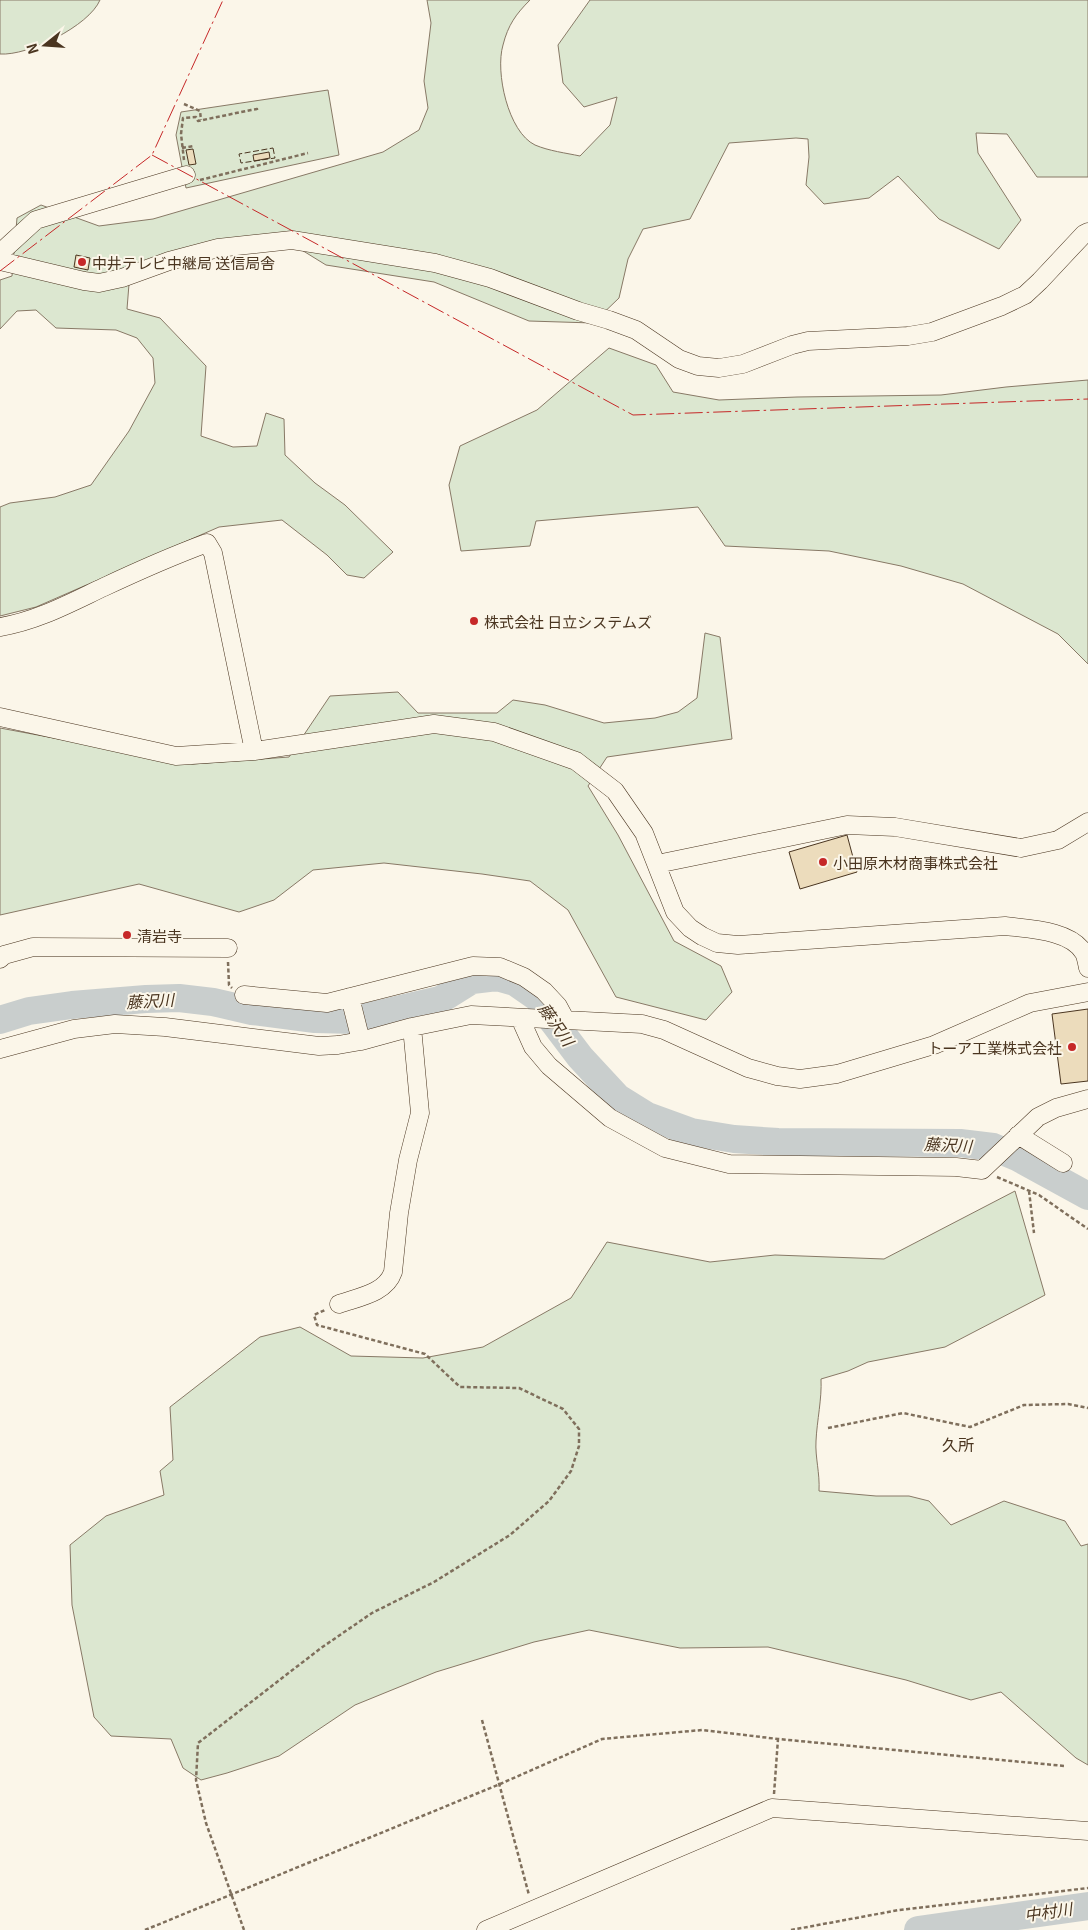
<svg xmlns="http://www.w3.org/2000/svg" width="1088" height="1930" viewBox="0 0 1088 1930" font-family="Georgia,'Noto Sans JP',serif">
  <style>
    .green { fill: #dce7d0; stroke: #887966 }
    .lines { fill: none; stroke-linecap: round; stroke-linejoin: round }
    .river { stroke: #c9cecd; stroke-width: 28 }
    .building { fill: #ecdcbc; stroke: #4a3520 }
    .minor-casing { stroke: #4a3520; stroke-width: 19 }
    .path { stroke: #7f6f5c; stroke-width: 2.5; stroke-dasharray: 4 2.5; stroke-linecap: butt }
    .minor { stroke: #fbf6e9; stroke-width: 18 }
    .fence { stroke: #4a3520; stroke-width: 1; stroke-dasharray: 6 2.5; stroke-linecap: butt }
    .power { stroke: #c62828; stroke-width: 1; stroke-dasharray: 18 4 2.5 4; stroke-linecap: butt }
    .poi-dot { fill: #c62828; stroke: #fbf6e9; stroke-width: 2 }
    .labels { text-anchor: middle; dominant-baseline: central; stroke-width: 4; stroke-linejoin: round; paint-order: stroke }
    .poi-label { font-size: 15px; fill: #4a3520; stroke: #fbf6e9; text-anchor: start }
    .water-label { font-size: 16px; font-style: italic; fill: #4a3520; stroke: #fbf6e9 }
    .neighbourhood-label { font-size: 16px; fill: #4a3520; stroke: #fbf6e9 }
  </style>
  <rect width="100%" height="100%" fill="#fbf6e9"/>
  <path class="green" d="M0 0H100C89 26 28 56 0 54Z
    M427 0H530C516 14 508 25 503 45 495 72 508 132 535 145 549 151 566 153 580 156L610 125 617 97 584 107 563 83 558 45 590 0H1088V177H1037L1007 134 976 133 978 153 1021 220 999 249 939 219 898 176 869 198 824 204 806 185 809 157 808 139 796 138 729 143 690 219 643 229 628 259 619 298 593 323 529 321 434 282 326 265 279 236 247 239 129 284 127 309 160 318 206 366 201 436 233 447 257 446 266 413 284 419 285 455 315 483 345 505 393 552 364 578 347 575 327 555 282 520 219 527 36 607 0 616V507L10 503 55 497 91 485 129 431 155 383 153 358 137 338 116 330 56 328 36 310 17 311 0 329V280L12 276 17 218 41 205 99 226 153 219 383 152 419 130 428 108 424 81 431 23Z
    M328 90 339 155 186 188 176 135 181 112Z
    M609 348 656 365 673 392 719 400 797 397 941 395 1006 387 1088 380V664L1058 634 963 584 901 566 829 551 725 546 698 507 536 521 530 546 461 551 449 485 460 446 537 410Z
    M705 633 720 637 732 739 607 757 588 786 618 835 674 941 721 966 732 992 706 1020 616 997 568 910 530 881 482 874 384 863 313 870 274 900 239 912 139 884 0 915V728L193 764 289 757 330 696 398 692 418 713H497L513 700 545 705 604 723 655 718 678 712 697 698Z
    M1015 1191 1045 1295 945 1347 868 1362 848 1371 821 1379C822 1399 817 1420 816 1441 815 1457 820 1473 819 1491L876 1496H909L929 1501 951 1525 1004 1501 1065 1521 1081 1546 1088 1544V1765L1076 1758 1001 1692 971 1700 906 1680 768 1647 680 1648 589 1630 534 1642 436 1672 355 1705 279 1756 227 1773 201 1780 183 1768 171 1739 111 1736 94 1717 72 1605 70 1545 106 1516 164 1495 160 1471 173 1460 170 1407 260 1337 300 1327 351 1356 423 1358 483 1347 571 1298 607 1242 710 1262 775 1255 884 1259Z"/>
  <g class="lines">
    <path class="river" d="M0 1020 29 1011 72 1005 146 999 179 998 213 1002 252 1011 315 1019 354 1020 440 1000 472 980 497 977 515 982 538 998 549 1016 580 1057 618 1098 647 1116 691 1132 734 1139 778 1142 960 1143 993 1147 1017 1157 1088 1196
      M918 1930 1088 1906"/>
  </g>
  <path class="building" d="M193 149 196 164 189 165 186 150Z
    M269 152 270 158 254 161 253 155Z
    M76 255 90 258 88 270 74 267Z
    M847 835 857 872 800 889 789 852Z
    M1088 1009V1081L1061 1084 1052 1014Z"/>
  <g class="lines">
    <g class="minor-casing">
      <path id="minor" d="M0 253 36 220 186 175
        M0 261 84 281 99 283 122 278 169 261 218 248 292 240 435 263 490 278 578 311 609 320 636 330 679 359 698 366 719 368 743 364 792 345 808 341 908 336 932 332 1002 306 1025 295 1040 281 1084 234 1088 232
        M0 627C37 621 70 603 104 587 138 571 172 556 207 543L213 553 254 751
        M0 717 176 756 254 751 434 724 494 732 576 761 615 791 644 833 675 912 690 928 702 936 717 943 738 945 1005 926C1029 929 1071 930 1084 953 1086 957 1087 963 1088 968
        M657 864 847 825 895 827 1021 848 1058 840 1088 822
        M0 959 4 955 33 947 228 948
        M244 995 327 1003 473 966 500 967 524 977 544 991 558 1006 565 1019
        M350 997 361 1041
        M520 1018 533 1047 549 1066 610 1118 665 1148 729 1164 956 1167 982 1170 1038 1117 1056 1108 1088 1099
        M0 1049 74 1029 115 1024 165 1027 319 1046 338 1045 361 1041 412 1027 471 1015 642 1024 664 1030 748 1068 777 1076 800 1079 837 1074 934 1045 1030 1003 1088 992
        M1018 1135 1063 1163
        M339 1304C359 1297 386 1293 393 1272L399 1213 408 1160 420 1113 412 1027
        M486 1930 772 1808 1088 1831"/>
    </g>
    <path class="path" d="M184 104 200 111 201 120
      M182 148 194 146
      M184 160 181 134 183 118 196 117 198 121 251 110 257 109V111
      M200 180 308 153
      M228 962 229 985 232 988
      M997 1177 1039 1195 1088 1229
      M1029 1191 1034 1233
      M828 1428 903 1413 970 1427 1024 1405 1068 1404 1088 1408
      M482 1720 529 1895
      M774 1794 778 1739
      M145 1930 500 1784 602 1739 702 1730 778 1739 1065 1766
      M244 1930 206 1823 196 1780 198 1743 321 1648 372 1613 434 1582 510 1535 549 1501 571 1471 579 1446V1429L563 1409 519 1388 460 1387 425 1354 317 1325 314 1315 325 1310
      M791 1930 899 1910 1088 1888"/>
    <use href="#minor" class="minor"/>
    <path class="fence" d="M273 148 275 158 241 163 239 154Z"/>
    <path class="power" d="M152 155 633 415 1088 399
      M0 271 152 155 223 0"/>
  </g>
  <g class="poi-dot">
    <circle cx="82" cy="262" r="5"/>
    <circle cx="474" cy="621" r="5"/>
    <circle cx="823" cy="862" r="5"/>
    <circle cx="127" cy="935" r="5"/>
    <circle cx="1072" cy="1047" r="5"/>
  </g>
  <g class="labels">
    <g class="poi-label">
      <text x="92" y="262">中井テレビ中継局 送信局舎</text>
      <text x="484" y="621">株式会社 日立システムズ</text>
      <text x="833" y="862">小田原木材商事株式会社</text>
      <text x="137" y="935">清岩寺</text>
      <text x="1062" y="1047" text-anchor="end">トーア工業株式会社</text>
    </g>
    <g class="water-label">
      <text transform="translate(150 1000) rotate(-3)">藤沢川</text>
      <text transform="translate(557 1024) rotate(55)">藤沢川</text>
      <text transform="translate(948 1144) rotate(3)">藤沢川</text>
      <text transform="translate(1048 1911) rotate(-8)">中村川</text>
    </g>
    <g class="neighbourhood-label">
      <text x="958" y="1444">久所</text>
    </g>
  </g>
  <g transform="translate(45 45) rotate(253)" stroke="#fbf6e9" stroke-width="4" paint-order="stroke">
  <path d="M0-4L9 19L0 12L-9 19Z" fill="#4a3520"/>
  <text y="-8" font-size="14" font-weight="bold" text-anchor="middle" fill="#4a3520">N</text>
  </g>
</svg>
